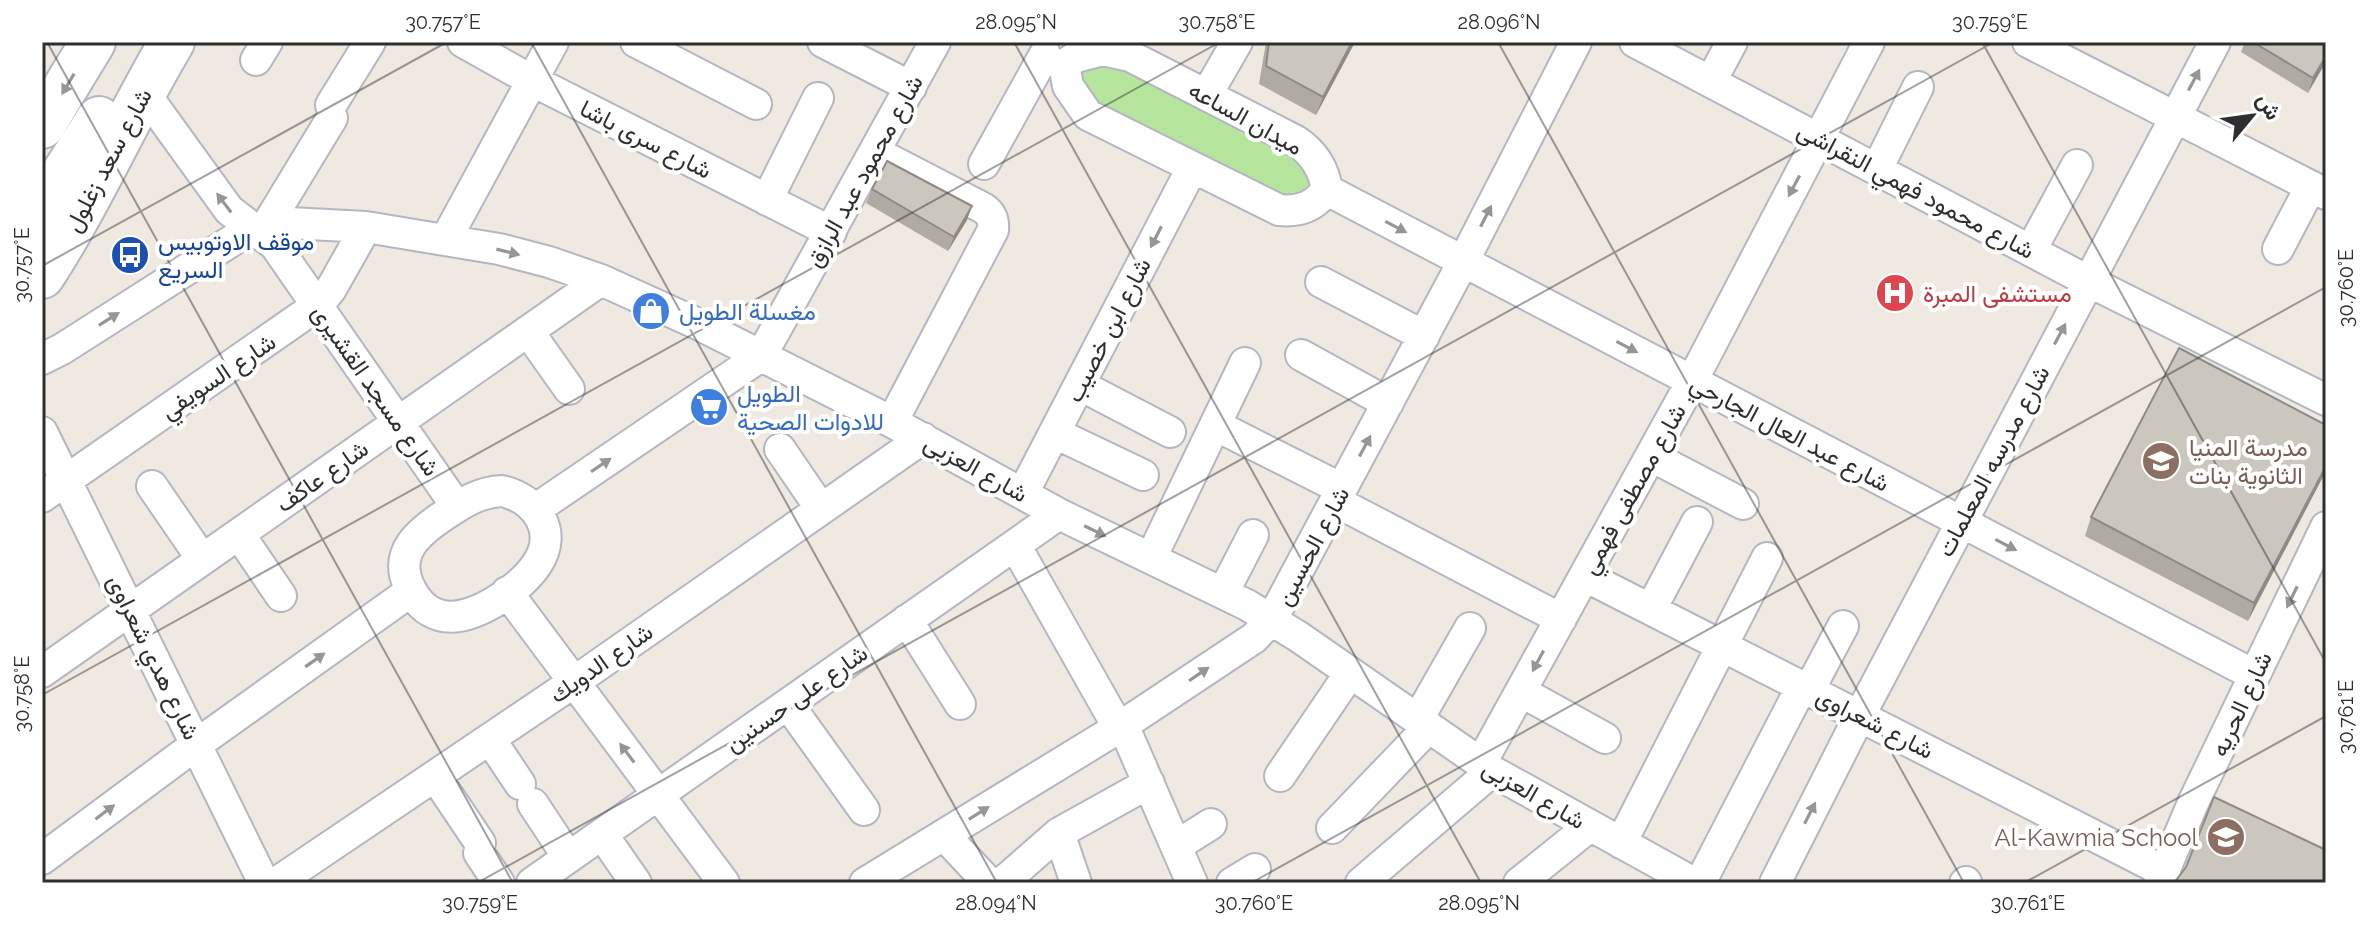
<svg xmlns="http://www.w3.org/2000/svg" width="2368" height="925" viewBox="0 0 2368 925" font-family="Raleway,Vazirmatn,sans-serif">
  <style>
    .green { fill: #b6e59e }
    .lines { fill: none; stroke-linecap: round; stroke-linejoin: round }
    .street-casing { stroke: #b4b7c1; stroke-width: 34 }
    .secondary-casing { stroke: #b4b7c1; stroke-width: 48 }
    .street { stroke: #fff; stroke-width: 30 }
    .secondary { stroke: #fff; stroke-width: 44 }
    .wall { fill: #afaba4 }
    .shaded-wall { fill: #8e8b86 }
    .building { fill: #cbc7bf; stroke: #8e8b86; stroke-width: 2 }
    .oneway { fill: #969696 }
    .ticks { fill: none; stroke: #2e2e2e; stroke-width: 2; stroke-opacity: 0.45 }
    .labels { text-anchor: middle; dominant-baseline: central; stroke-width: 8; stroke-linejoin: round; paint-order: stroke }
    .street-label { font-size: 24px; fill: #2e2e2e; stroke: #fff }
    .transit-label { font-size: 24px; fill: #164399; stroke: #fff; text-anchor: start }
    .health-label { font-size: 24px; fill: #be3a42; stroke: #fff; text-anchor: start }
    .shop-label { font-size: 24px; fill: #366cbe; stroke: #fff; text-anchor: start }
    .education-label { font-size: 24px; fill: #785e54; stroke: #fff; text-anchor: start }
    .neatline { fill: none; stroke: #2e2e2e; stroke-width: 3 }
    .ticks-label { font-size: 20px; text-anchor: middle; fill: #2e2e2e }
  </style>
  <rect width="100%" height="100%" fill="#efe9e1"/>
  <path class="green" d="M1112 59 1304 157 1318 188 1289 203 1093 109 1071 67Z"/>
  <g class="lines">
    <g class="street-casing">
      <path id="street" d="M463 42 531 80 831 232
        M636 42 756 104
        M823 42 911 87
        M1635 42 2088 281 2326 400
        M2028 42 2326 194
        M1103 50 1130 56 1296 141C1314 153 1324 169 1327 190 1313 207 1300 212 1279 210L1088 115 1068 86 1064 65 1076 57Z
        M256 60 267 42
        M1711 81 1732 42
        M143 91 229 210 275 245 457 507
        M1207 94 1237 42
        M331 105 370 42
        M875 152 983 208C992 214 994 220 993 230L892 422
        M984 164 1045 54
        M1877 169 1918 87
        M1327 190 2254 675
        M767 200 818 98
        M267 225 332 118
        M446 239 553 42
        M2278 249 2311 186
        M2031 250 2077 165
        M1321 282 1424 336
        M528 331 569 389
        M1301 355 1388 403
        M42 359 62 349 244 233 261 227 290 223 366 227 499 249 549 262 601 280 698 324 892 422 1059 514 1247 605 1299 637 1492 771 1694 883
        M1080 385 1170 432
        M1215 425 1342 489
        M42 432 264 883
        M1055 433 1143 475
        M780 449 821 509
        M1651 456 1743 504
        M152 486 202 559
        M502 491C536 499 559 531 537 564 521 589 469 625 439 615 425 611 415 599 409 586 393 552 420 531 446 514 464 502 480 492 502 491Z
        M1023 493 1192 168
        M42 497 318 305 331 289 366 227
        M1335 501 1561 619
        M536 509 761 356 935 42
        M239 534 281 596
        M1015 545 1118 727
        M1151 558 1245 363
        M1585 576 2165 872
        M507 592 724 883
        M1223 593 1253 535
        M1651 609 1697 522
        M907 620 960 704
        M42 672 601 280
        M1809 690 1843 626
        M1522 692 1605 738
        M788 704 864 810
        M1418 719 1470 628
        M1123 725 1192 883
        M490 739 520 784
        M1481 763 1692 381 1869 42
        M435 776 480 843
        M1280 776 1350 673
        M533 804 568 857
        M1332 828 1429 727
        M1059 833 1076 883
        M602 834 636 883
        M944 835 989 883
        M1621 843 1767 558
        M1176 846 1211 824
        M479 853 499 883
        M42 859 197 744 411 591
        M276 883 574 682 923 438
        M532 883 1059 514
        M865 883 1123 725 1254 638 1272 619 1463 262 1576 42
        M1002 883 1059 833 1149 783
        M1232 883 1255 869
        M1361 883 1492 771
        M1519 883 1590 826
        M1700 883 1802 686
        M1775 883 1860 715 2215 42
        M1965 883 1966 882
        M2159 883 2193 803 2326 527"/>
    </g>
    <g class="secondary-casing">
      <path id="secondary" d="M42 126 93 42
        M42 207 99 119
        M42 276C91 201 126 119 172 42"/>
    </g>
    <use href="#street" class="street"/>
    <use href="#secondary" class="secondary"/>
  </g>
  <path class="wall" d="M1266 42H1355L1316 115 1259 84Z
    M2245 42H2326L2308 93 2241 52Z
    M872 189 967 220 948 251 866 203Z
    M2326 425 2248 621 2085 536 2091 517Z"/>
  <path class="shaded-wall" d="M1352 42H1355L1316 115 1323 97Z
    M2326 56V62L2308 93 2313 78Z
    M972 206 967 220 948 251 954 237Z
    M2326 466V471L2248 621 2254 603Z"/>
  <path class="building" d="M1269 42H1352L1323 97 1266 66Z
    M2253 42H2326V56L2313 78Z
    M887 161 972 206 954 237 872 189Z
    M2179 348 2326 425V466L2254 603 2091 517Z
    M2214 797 2326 850V883H2174L2186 867Z"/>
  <defs><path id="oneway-solid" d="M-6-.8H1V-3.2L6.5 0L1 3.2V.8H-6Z" transform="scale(2)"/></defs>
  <g class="oneway">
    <use href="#oneway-solid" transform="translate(2194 80) rotate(-62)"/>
    <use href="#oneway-solid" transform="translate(68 84) rotate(121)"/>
    <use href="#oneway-solid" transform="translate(1794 186) rotate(118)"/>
    <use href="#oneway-solid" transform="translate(224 203) rotate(-127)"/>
    <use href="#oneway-solid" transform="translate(1486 216) rotate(-63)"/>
    <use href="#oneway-solid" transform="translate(1396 227) rotate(28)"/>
    <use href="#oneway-solid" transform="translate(1156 237) rotate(117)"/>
    <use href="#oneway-solid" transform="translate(508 252) rotate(14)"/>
    <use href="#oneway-solid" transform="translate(109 319) rotate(-32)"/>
    <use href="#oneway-solid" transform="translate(2060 334) rotate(-62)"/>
    <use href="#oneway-solid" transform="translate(1627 347) rotate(28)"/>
    <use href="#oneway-solid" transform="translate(1365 446) rotate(-62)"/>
    <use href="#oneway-solid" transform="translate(601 465) rotate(-34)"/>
    <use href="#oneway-solid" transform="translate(1095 531) rotate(26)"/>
    <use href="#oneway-solid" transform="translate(2006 545) rotate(28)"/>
    <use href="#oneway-solid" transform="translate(2292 597) rotate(116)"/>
    <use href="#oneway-solid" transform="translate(315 660) rotate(-35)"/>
    <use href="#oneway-solid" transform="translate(1538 661) rotate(118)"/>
    <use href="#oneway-solid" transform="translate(1199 674) rotate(-34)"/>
    <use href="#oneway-solid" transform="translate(627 753) rotate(-127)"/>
    <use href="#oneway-solid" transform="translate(105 812) rotate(-37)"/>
    <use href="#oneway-solid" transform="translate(979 813) rotate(-32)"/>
    <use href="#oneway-solid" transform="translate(1810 813) rotate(-63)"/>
  </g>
  <path class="ticks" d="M47 42 513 883M531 42 997 883M1014 42 1481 883M1498 42 1964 883M1982 42 2326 663M42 266 447 42M42 695 1220 42M477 883 1994 42M1251 883 2326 287M2024 883 2326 716"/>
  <defs>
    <g id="bus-disc" transform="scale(2)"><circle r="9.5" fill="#1a4fb4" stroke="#fff"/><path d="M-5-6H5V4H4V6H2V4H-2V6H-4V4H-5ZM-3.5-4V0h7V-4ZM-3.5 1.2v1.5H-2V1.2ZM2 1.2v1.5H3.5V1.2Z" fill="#fff"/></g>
    <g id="hospital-disc" transform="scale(2)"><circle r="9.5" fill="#e0444e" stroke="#fff"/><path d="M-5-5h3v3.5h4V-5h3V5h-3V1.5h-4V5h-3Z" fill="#fff"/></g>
    <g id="shop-disc" transform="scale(2)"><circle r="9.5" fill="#3f7fe0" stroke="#fff"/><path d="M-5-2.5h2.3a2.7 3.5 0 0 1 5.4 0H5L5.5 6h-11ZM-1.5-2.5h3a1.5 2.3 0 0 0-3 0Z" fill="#fff"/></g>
    <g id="supermarket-disc" transform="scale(2)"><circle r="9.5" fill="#3f7fe0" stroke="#fff"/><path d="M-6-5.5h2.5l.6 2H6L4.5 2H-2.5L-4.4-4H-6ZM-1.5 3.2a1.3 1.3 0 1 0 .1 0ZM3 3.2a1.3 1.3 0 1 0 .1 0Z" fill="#fff"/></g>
    <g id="school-disc" transform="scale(2)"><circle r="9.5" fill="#8d6e63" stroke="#fff"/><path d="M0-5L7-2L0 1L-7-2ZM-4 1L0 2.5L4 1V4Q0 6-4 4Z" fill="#fff"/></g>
  </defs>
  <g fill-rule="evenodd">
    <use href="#bus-disc" x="130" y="255"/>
    <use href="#hospital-disc" x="1895" y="293"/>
    <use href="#shop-disc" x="651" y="311"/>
    <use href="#supermarket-disc" x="709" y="407"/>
    <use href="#school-disc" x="2161" y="461"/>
    <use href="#school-disc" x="2226" y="837"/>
  </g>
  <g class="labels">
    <g class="street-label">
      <text transform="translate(1246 118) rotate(29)">ميدان الساعه</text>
      <text transform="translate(646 139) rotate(27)">شارع سرى باشا</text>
      <text transform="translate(108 160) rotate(-62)">شارع سعد زغلول</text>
      <text transform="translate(864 171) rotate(-61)">شارع محمود عبد الرازق</text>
      <text transform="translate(1916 190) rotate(28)">شارع محمود فهمي النقراشى</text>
      <text transform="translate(1108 330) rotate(-63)">شارع ابن خصيب</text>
      <text transform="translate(218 376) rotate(-34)">شارع السويفي</text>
      <text transform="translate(376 390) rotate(55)">شارع مسجد القشيرى</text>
      <text transform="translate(1790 433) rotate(28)">شارع عبد العال الجارحي</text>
      <text transform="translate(1993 461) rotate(-62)">شارع مدرسه المعلمات</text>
      <text transform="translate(976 468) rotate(29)">شارع العزبى</text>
      <text transform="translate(322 476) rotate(-35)">شارع عاكف</text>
      <text transform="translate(1633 489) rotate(-61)">شارع مصطفى فهمي</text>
      <text transform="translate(1312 546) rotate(-62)">شارع الحسين</text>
      <text transform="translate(154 657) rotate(64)">شارع هدي شعراوى</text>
      <text transform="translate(601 663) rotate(-35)">شارع الدويك</text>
      <text transform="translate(796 698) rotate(-35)">شارع على حسنين</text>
      <text transform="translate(2241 704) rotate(-65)">شارع الحريه</text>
      <text transform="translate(1875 723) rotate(27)">شارع شعراوى</text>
      <text transform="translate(1534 794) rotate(30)">شارع العزبى</text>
    </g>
    <g class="transit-label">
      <text x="158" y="241">موقف الاوتوبيس<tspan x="158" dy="28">السريع</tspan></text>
    </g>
    <g class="health-label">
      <text x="1923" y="293">مستشفى المبرة</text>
    </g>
    <g class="shop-label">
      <text x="679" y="311">مغسلة الطويل</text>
      <text x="737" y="393">الطويل<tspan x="737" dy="28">للادوات الصحية</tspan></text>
    </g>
    <g class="education-label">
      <text x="2189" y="447">مدرسة المنيا<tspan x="2189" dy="28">الثانوية بنات</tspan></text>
      <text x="2198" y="837" text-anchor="end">Al-Kawmia School</text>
    </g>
  </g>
  <rect width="2368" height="925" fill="none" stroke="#ffffff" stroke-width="88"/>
  <g transform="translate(2252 116) rotate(61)" stroke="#ffffff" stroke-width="6" paint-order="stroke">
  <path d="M0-6L14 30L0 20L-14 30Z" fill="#2e2e2e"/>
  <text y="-12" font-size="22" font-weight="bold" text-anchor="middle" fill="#2e2e2e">ش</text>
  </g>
  <rect x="44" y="44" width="2280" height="837" class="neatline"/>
  <g class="ticks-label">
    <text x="443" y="29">30.757°E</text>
    <text x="1016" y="29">28.095°N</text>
    <text x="1217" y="29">30.758°E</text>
    <text x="1499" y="29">28.096°N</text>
    <text x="1990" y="29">30.759°E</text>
    <text transform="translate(22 265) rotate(-90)" y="7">30.757°E</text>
    <text transform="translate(2346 288) rotate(-90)" y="7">30.760°E</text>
    <text transform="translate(22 694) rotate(-90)" y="7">30.758°E</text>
    <text transform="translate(2346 717) rotate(-90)" y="7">30.761°E</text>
    <text x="480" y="910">30.759°E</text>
    <text x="996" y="910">28.094°N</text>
    <text x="1254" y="910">30.760°E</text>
    <text x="1479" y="910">28.095°N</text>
    <text x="2028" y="910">30.761°E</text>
  </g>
</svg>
